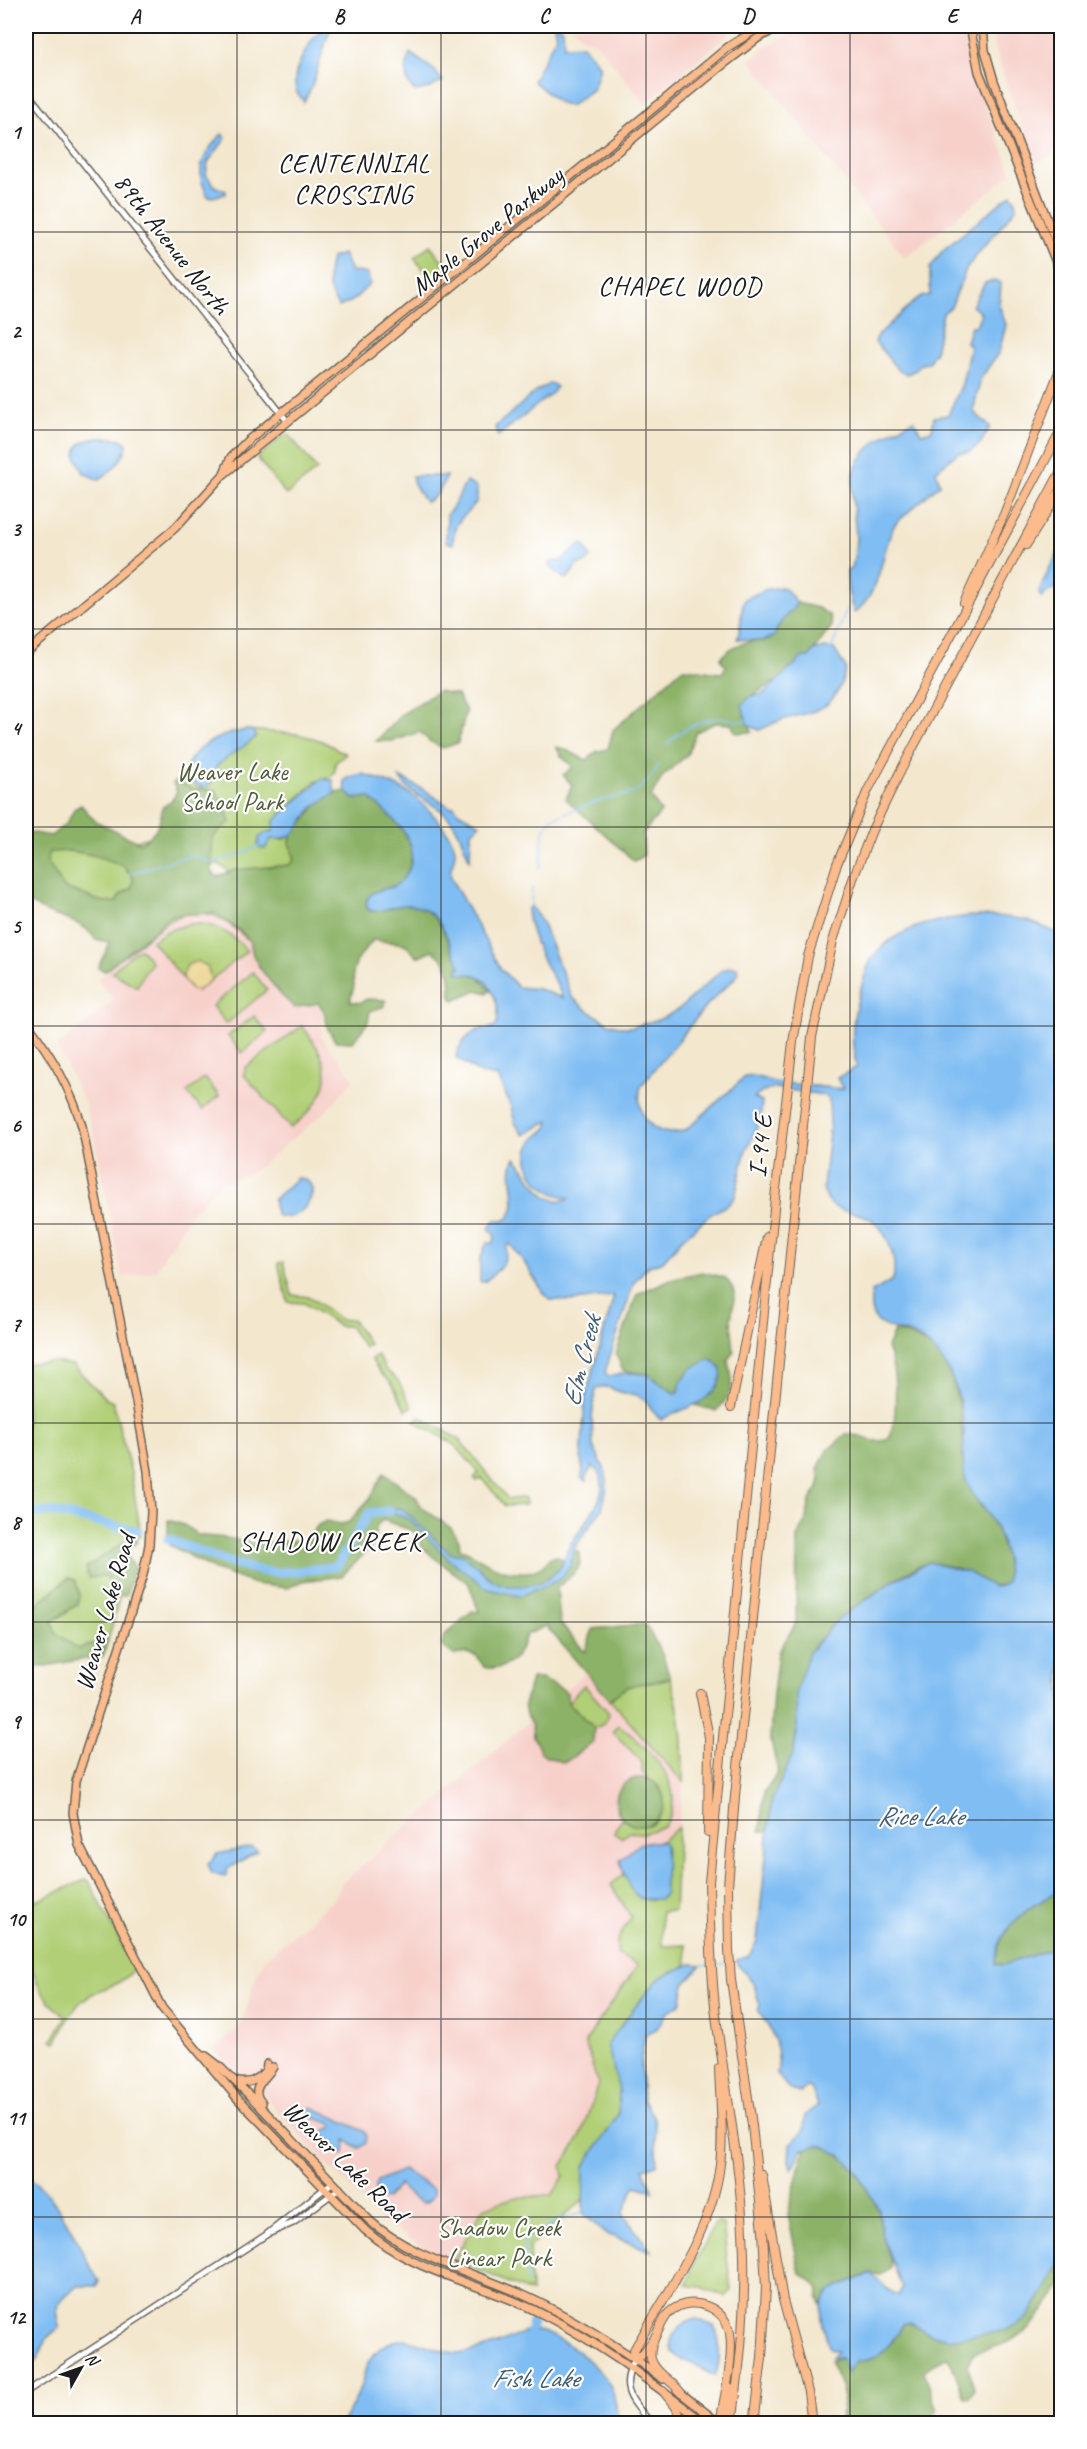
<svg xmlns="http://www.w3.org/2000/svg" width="1087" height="2449" viewBox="0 0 1087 2449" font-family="Caveat,sans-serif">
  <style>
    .built { fill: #f7d0ca }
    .green { fill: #b0cf76; stroke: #667649; stroke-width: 1.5 }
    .forest { fill: #8cb267; stroke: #546742; stroke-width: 1.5; fill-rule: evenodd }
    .sand { fill: #eeda9e; stroke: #857b5d; stroke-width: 1.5 }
    .water { fill: #80bdf3; stroke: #4e6c88; stroke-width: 1.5 }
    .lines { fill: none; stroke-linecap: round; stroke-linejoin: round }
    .stream { stroke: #80bdf3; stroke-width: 1.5 }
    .river { stroke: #80bdf3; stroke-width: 9 }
    .minor-casing { stroke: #67635a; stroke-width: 8 }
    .major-casing { stroke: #67635a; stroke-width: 10 }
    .highway-casing { stroke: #67635a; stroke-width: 10 }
    .minor { stroke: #fff; stroke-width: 5 }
    .major { stroke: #fbbb8c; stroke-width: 7 }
    .highway { stroke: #fbbb8c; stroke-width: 8 }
    .grid { fill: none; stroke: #1c1c1c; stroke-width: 1.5; stroke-opacity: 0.55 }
    .labels { text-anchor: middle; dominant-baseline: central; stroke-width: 4.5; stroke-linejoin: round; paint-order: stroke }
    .street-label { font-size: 26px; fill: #1c1c1c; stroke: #fff }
    .park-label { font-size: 26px; fill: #505b3c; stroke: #fff }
    .neighbourhood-label { font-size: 27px; letter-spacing: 1.5px; fill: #1c1c1c; stroke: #fff }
    .water-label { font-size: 27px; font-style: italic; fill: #445c72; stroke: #fff }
    .neatline { fill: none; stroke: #1c1c1c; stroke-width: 2 }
    .grid-label { font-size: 20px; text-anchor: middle; font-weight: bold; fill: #1c1c1c }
  </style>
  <rect width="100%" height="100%" fill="#fff"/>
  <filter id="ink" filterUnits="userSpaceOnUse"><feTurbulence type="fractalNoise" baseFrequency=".0167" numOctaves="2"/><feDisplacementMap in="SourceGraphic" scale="12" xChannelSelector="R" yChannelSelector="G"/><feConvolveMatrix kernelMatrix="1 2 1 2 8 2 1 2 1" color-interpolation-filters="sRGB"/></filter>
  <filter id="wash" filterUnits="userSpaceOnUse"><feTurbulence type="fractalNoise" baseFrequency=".008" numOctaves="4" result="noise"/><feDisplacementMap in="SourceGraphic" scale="24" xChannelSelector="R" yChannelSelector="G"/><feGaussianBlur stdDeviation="1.35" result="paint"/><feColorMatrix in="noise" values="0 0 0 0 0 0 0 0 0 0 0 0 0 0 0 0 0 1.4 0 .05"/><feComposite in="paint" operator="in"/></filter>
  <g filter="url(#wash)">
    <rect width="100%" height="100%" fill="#f3e7ce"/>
    <path class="built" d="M572 26H739L645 104 597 43 582 37Z
      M809 26H962L973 76 1012 173 905 258 750 60 764 47Z
      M995 26H1029L1061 39V148L1036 164 1000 65 994 44 993 29Z
      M195 913 215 915 232 925 247 940 302 1009 316 1004 322 1013 321 1037 354 1079 325 1112 253 1172 218 1185 190 1215 155 1271 122 1277 94 1135 84 1102 57 1047 114 1000 97 979 173 916Z
      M586 1672 683 1782 678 1827 612 1885 631 1917 617 1941 639 1965 585 2042 598 2084 581 2136 562 2166 565 2176 552 2195 512 2198 483 2208 454 2260 421 2246 385 2223 335 2171H332L263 2095 213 2050 235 2031 243 2020 258 1970 266 1958 334 1899 342 1883Z"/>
    <path class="green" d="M430 245 447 267 432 279 414 258Z
      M285 434 289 435 317 470 286 495 257 458Z
      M247 730 297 734 320 740 346 754 335 763V771L331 777 315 782 274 821 275 831 265 833 266 845 271 839H285L291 836 290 845 295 860 290 865 230 872 217 863 198 879 247 939C194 890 173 917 126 955L108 932 26 864 78 819 105 849 193 825C189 815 181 800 181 790 181 752 216 734 247 730Z
      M189 924C213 922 232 933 247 951L197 991H193L152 941 167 931Z
      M141 949 152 963 145 971 137 987 112 972 135 951Z
      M253 972 267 990 226 1024 212 1006Z
      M254 1016 267 1032 242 1053 228 1036Z
      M302 1026C337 1069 334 1093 291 1128L244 1075 245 1068Z
      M205 1078 219 1096 202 1110 187 1092Z
      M283 1262 292 1295 310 1297 341 1320 352 1319 369 1344 364 1348 349 1326H339L304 1303 288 1302 278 1263Z
      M377 1355 386 1370 397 1379 412 1407 406 1410 391 1382 381 1374 371 1359Z
      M54 1362 73 1365 106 1399 113 1402 131 1473 141 1536 99 1558 106 1576 120 1596 108 1640 78 1649 56 1633 52 1621 66 1614 79 1593 75 1580 68 1578 37 1604 26 1605V1364Z
      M420 1417 459 1439 508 1499 525 1498 526 1505 505 1506 482 1478 477 1481 474 1478 479 1473 454 1444 414 1421Z
      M670 1677C682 1715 683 1743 683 1782L610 1700C634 1676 643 1689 670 1677Z
      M584 1685 609 1713C609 1720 600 1727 594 1728L568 1702Z
      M619 1725C649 1748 692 1787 664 1827L643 1833 630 1832 621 1838 614 1833 621 1819C628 1821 635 1826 644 1826 662 1825 667 1803 659 1789 655 1783 647 1778 642 1772V1762L613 1732Z
      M678 1827 674 1911 661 1912 662 1946 686 1945 687 1964 655 1990 595 2189 529 2247 531 2292 454 2260 483 2208 512 2198 552 2195 564 2176 562 2166 581 2136 598 2084 585 2042 638 1965 617 1954V1941L631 1917 611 1885Z
      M85 1880 89 1881 134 1968C124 1985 103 1987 87 1997 71 2008 64 2027 56 2043L52 2041 66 2016C28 1993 25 1942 26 1902L39 1900Z
      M719 2222 723 2225 731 2290 725 2297 702 2287 687 2285 693 2266 715 2224Z"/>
    <path class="forest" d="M797 603 818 608 830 616 832 626 809 657 803 658 780 679 751 696 744 713 752 732 736 733 731 724 715 723 696 732 687 755 663 776 651 797 661 812 643 833 644 855 634 861 566 799 572 785 563 775 573 767 562 757 556 747C567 747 576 757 587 760L596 752 608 749 613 730 683 668C697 668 708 673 722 673L726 666 720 659C729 646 749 639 764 641Z
      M438 691 457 695 466 711 458 743 443 748 429 741 420 732 393 741H376L402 714Z
      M177 781 192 789 216 790C220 801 228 811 230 822L213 837 211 870 217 877 234 870 290 865 295 859 290 845 291 836 318 804 335 793 346 791 354 799 369 797C388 815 419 835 410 866 408 873 403 881 396 885 384 891 377 887 367 899L366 905 370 911C380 911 388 908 398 906 429 900 442 923 451 948 453 954 458 957 460 964L457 971 478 976 491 991 487 993 477 990 454 1000 451 997C451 975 451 963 432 950L417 957 405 944 373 940 357 960 353 973 354 986 350 1001 359 1003 367 999 385 1000V1006L370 1011 368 1022 353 1042 335 1041 328 1029 324 1011 318 1003 295 1008 280 994 260 968 253 955 250 941 239 930 215 913 172 915 105 971 99 968C100 958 108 953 109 942L95 939C84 922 68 921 51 914 42 911 34 905 26 901V832L51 836 67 823 74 809 81 805 95 821 140 843C154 836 161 823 162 808L172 800 177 792 173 783ZM71 851 97 856 123 866 133 877 132 888 121 894 116 902C97 904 82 892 64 888L47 861 50 852Z
      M702 1272 726 1278 735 1292 731 1320 734 1351 728 1360C735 1382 734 1394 716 1411L695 1405C707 1397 715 1393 720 1379L681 1387 679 1392 674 1393 647 1374 623 1371 616 1354 637 1294 671 1279Z
      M894 1331C974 1347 955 1431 971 1490 973 1499 984 1508 989 1516 1000 1534 1009 1562 1006 1582L1001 1586 993 1587 956 1568 938 1564 918 1566 890 1583 836 1621 809 1653 805 1665 794 1752 772 1800 768 1832 760 1831 764 1792 778 1772 770 1737 773 1693 778 1653 796 1623 797 1538 806 1521 810 1500 818 1488 820 1479 818 1469 826 1452 846 1434C862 1435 873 1445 889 1439 899 1416 897 1371 887 1348Z
      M384 1473 417 1498 420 1506 451 1528 459 1540 460 1549C470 1551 476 1557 485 1562 505 1573 537 1580 550 1557L559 1556 563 1560 569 1552 578 1551C587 1569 568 1577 557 1588L560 1623 585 1652 593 1629 643 1624 647 1627 663 1656 670 1677C643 1689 634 1676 610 1700L546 1626 526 1635C520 1656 507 1673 484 1667L477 1656 466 1653 454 1655 442 1646 444 1636 472 1611 479 1612 469 1584 432 1556 422 1546 420 1538 413 1531 383 1520 377 1525 373 1545 342 1576 302 1581 288 1588 255 1584 215 1570 168 1544V1520L184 1525 198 1535 226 1538 258 1544 308 1539 318 1525 326 1521 341 1524 349 1522 370 1498Z
      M137 1539V1543L128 1549 129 1560 135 1567 126 1596H120L106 1576 88 1578 86 1567 121 1545Z
      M69 1578 75 1580 79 1593 78 1604 52 1621 56 1633 78 1649 108 1640 103 1656 26 1669V1605L37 1604Z
      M531 1679H542L562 1689 567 1693 568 1703 594 1728 593 1742 567 1761 561 1762 546 1756 540 1751 533 1736 532 1725 526 1715 524 1705Z
      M616 1802a24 24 0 1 1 48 0a24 24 0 1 1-48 0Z
      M1061 1891V1946L1004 1965 996 1963C996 1927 1032 1903 1061 1891Z
      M818 2145C845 2150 871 2185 879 2210 882 2219 881 2229 883 2238 887 2249 892 2256 890 2268L880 2275 870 2273 836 2288 821 2304 818 2298C823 2284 809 2281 800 2273L788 2214 802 2155 808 2147Z
      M1061 2252V2286L1030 2329 1007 2343 973 2353 968 2366 975 2389 969 2398 965 2397 948 2356 929 2366 924 2371 937 2410 933 2415 907 2418 901 2423H839L844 2398 842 2388 830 2361 842 2358 847 2373 856 2361H863L892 2342 904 2323H910L930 2334 943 2338 965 2336 1043 2291 1057 2268Z"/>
    <path class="sand" d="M197 961 207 966 211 980 197 991H193L182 978 187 965Z"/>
    <path class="water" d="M324 26H331L312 86 304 102C302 99 297 94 296 90 290 70 311 39 324 26Z
      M554 26H560L563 30 564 46 583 45 600 67 593 89 570 106 558 102 533 81 556 36Z
      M410 53 434 70 443 81 430 88 415 91C402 81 406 67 410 53Z
      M222 134 226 138 208 162 206 175 216 187 226 191V194L212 197 207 196C206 189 201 184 201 177 199 161 211 145 222 134Z
      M1011 194 1015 199 1016 208 967 267 951 307 943 313 935 352 928 363 921 364 916 370 907 374 898 370 875 342 878 335 918 298 930 295V268L942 251Z
      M343 254 351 271 368 274 370 284 352 301 339 307C326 291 326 278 331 258Z
      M997 280 1001 285 999 305 1006 325 999 352 981 378 973 411 990 427 980 444 969 452 958 453 936 471 940 484 895 524C880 552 883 592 854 613L848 591 847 571 852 568C855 555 857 540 855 526 852 489 845 463 881 438 891 431 903 426 914 420L921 433 932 430 934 417 948 415 962 384 970 347 966 342 971 326H976L981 313 972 306 985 283Z
      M551 383 557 387 551 394 498 436 495 427 535 392Z
      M97 438C107 438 121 436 127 444 126 458 110 473 98 480L84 473 76 457C76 442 84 441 97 438Z
      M412 476H447C442 486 437 499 425 502L414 484Z
      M466 482 477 487V501C464 518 453 520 453 544L446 542 447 514 453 507Z
      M579 545H584L591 557 587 562 577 565 568 578H563L549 565 552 561H561Z
      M1061 548V583L1053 590 1045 593 1043 598 1040 596 1039 592 1049 569Z
      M781 587 785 588 797 603C790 614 776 623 775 636L764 641 737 639C743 624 739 611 745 599L764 590Z
      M825 648 834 649 846 668C836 709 821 710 785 719 776 721 768 727 759 730L748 725 742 705 751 696 763 694 803 657H809L813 651Z
      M247 730 253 731 256 737C245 747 229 755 218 765 213 770 215 777 212 782 203 794 191 782 185 775 190 745 222 734 247 730Z
      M362 774C378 779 399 785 413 796 425 804 454 835 455 850 456 861 447 868 452 880L501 969 518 987 539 989 562 998C559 986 553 979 547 968 538 951 528 928 527 909L531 906 542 922 572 997 587 1010 608 1023 623 1027H632L661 1019 679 1009 722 970 729 967H737L738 973 733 980 707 1005 641 1086C633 1115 656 1142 686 1130L745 1077 754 1076 774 1082 843 1089 837 1078 857 1067C850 1042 852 1020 859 995 863 982 867 963 876 953 908 917 984 909 1028 921 1039 925 1051 930 1061 935V1891C1033 1903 995 1928 996 1964L1003 1965 1061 1946 1062 2252 1057 2268 1037 2303 1028 2317 1018 2325 997 2332 948 2339 930 2334 910 2323H904C893 2341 880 2363 856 2361L847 2373 842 2358H831L837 2352 830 2349C823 2328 813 2302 835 2288 846 2282 859 2280 870 2273 881 2280 886 2292 899 2295L902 2287 882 2236 879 2210 857 2172 841 2155 823 2146 818 2145 801 2150 792 2169 789 2161 790 2144 804 2130 805 2115 818 2105 811 2088 806 2087 800 2093 788 2088 777 2074C782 2049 773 2031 758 2011L760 2005 753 1983 735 1961 749 1956 757 1941 772 1800 794 1752 797 1733 796 1690 809 1653 836 1621 890 1583 929 1562 970 1573 993 1587 1001 1586 1006 1582C1009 1562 1000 1533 989 1516 981 1503 969 1493 965 1477 961 1462 964 1447 964 1431 963 1407 955 1376 940 1358 932 1348 923 1338 911 1334 886 1326 865 1327 872 1292L893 1280C898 1260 887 1227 867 1217 848 1209 829 1215 823 1188L830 1124 829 1099 824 1095 775 1088 766 1090 754 1098 762 1102 760 1121 745 1153 735 1197 729 1204 711 1214 682 1239 663 1261 648 1266 634 1282 605 1372 608 1376 628 1373 647 1374 674 1393 679 1392 681 1382 692 1368 710 1359C718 1363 723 1368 721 1377 713 1405 681 1408 661 1420 653 1414 650 1403 642 1398 636 1393 630 1395 624 1393 614 1391 606 1384 596 1388L592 1417 593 1446 604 1468 607 1480 606 1492 602 1509 575 1547 570 1567 557 1581 520 1596 488 1589 450 1560 410 1520 395 1513 379 1514 378 1510 401 1508 450 1553C453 1554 456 1554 459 1554 478 1559 486 1587 514 1586 526 1586 541 1585 550 1577 567 1564 561 1563 569 1547 579 1527 620 1490 593 1466L586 1476 587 1481 581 1478 583 1471 581 1460 585 1399 614 1296 575 1301 550 1300 543 1292 524 1262 510 1244 507 1246C506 1266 498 1271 484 1282H480V1260L487 1242 492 1244C498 1238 493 1233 489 1228L495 1220H506C524 1205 504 1175 515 1158 531 1172 540 1210 571 1198 545 1196 517 1169 532 1142 537 1134 549 1131 549 1121L523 1135 515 1123 511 1107 498 1077 481 1074 456 1058C458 1045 469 1032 482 1029 487 1028 491 1028 496 1026 502 1010 493 982 476 975 469 973 463 975 457 972L460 968C460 958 454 956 451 947 442 922 428 900 397 906 387 908 381 912 370 911L366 905C368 889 382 891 394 886 401 883 406 875 409 869 422 838 388 815 369 797L354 799 346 791 344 781 350 777Z
      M399 777 426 791 450 807 454 806 458 812 480 824 471 832 470 861C463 844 458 824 443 812 429 801 408 793 399 777Z
      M321 779 333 780 335 793C327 799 317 803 311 810 298 827 296 841 271 839L265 849 258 847 259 838 265 833 274 831V821Z
      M297 1178C330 1180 302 1228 276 1215L273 1200Z
      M661 1841 665 1844C667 1856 664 1879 665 1893L660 1899C655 1899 646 1900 640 1898 629 1893 623 1871 620 1860L639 1844Z
      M252 1847 258 1851 227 1869 226 1876 212 1874 208 1864 217 1854Z
      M691 1964 701 1965 685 1984 681 2003 668 2012 657 2028 645 2035 641 2062 643 2101 654 2117 657 2165 643 2168 653 2191 635 2186 623 2214 651 2251 604 2233 583 2213 584 2167 618 2115 619 2090 607 2044 645 1994 661 1977Z
      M312 2107 364 2131 367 2136 366 2143 359 2148 346 2140 345 2153H339L323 2136 325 2130 332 2128 333 2124 307 2116 306 2110Z
      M403 2170 433 2189C434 2196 430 2201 423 2203L414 2199 399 2185 385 2200C377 2196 372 2191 377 2181Z
      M26 2176C61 2195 78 2249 99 2281L97 2286H77L58 2304 57 2311 60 2327 47 2338 38 2358 26 2369Z
      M695 2318 714 2326C721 2336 721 2364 715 2375 709 2374 705 2370 699 2367 691 2363 680 2360 674 2353 663 2340 683 2321 695 2318Z
      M526 2330C554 2328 597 2362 610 2386 616 2398 617 2411 618 2423H341C351 2411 357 2397 362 2383 364 2376 365 2367 369 2361 396 2321 424 2350 456 2353 474 2354 511 2340 526 2330Z"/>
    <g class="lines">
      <path class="stream" d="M831 650 851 598
        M667 744C679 731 700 719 719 718 729 717 737 724 747 720
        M193 855 212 863 239 855 259 846
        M540 868C545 846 537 837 552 818L602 800 634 793 650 779 658 765
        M129 874 190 855
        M531 908 532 888
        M714 1964H727
        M701 1965H709
        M527 2282 524 2240 559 2220 583 2213"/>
      <path class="river" d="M26 1514 51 1512 138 1531
        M168 1539C198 1551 230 1564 262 1571 283 1575 316 1569 337 1566L369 1513 390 1511
        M528 2340 532 2323"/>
    </g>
  </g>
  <g filter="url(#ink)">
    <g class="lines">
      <g class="minor-casing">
        <path id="minor" d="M26 91 288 422
          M270 2233 293 2223 340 2188
          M635 2359C618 2389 632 2401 652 2424
          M26 2392 266 2235 333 2182
          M1054 2424 1062 2420"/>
      </g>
      <g class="major-casing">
        <path id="major" d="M970 26 979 72 1062 277
          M983 26 985 50 994 81 1062 258
          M1061 26H1062
          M224 473 231 457 247 441 698 72 728 47 762 26
          M26 653 175 528 223 475 258 446 724 64 758 38 781 26
          M26 1022C51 1054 70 1087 82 1126L136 1402 148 1471 151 1512 149 1545 143 1575 76 1781 73 1813 79 1845 162 2008 238 2099 365 2230C411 2271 475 2282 530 2308 593 2338 650 2381 706 2424
          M206 2056 219 2066 249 2095 369 2220C411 2258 471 2271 521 2294 572 2317 619 2347 663 2379
          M235 2081C248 2085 257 2081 266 2070L267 2064
          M262 2103C248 2088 266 2079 273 2067
          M677 2390 720 2424"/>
      </g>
      <g class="highway-casing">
        <path id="highway" d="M1026 545 1062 488
          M964 603 1005 512 1062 364
          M731 1407 767 1237
          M700 1693 709 1737 708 1832
          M762 2175 783 2300 808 2392 812 2424
          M654 2339 642 2355 635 2359 634 2350C666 2294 713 2230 720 2164 724 2133 720 2100 719 2068
          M663 2391 676 2407 683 2424
          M681 2393C673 2381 655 2373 651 2359 649 2349 653 2341 657 2333 661 2325 665 2315 672 2310 693 2295 725 2307 730 2333 734 2359 724 2397 720 2424
          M726 2424 731 2388
          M732 2424C741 2360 747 2297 743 2232 740 2162 726 2093 717 2024 711 1977 710 1930 709 1882L775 1198 793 1042 808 956 837 864 868 790 1062 429
          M754 2424 762 2358 766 2287 763 2231 752 2125 731 1980 729 1950 728 1886 735 1796 812 1037 833 941 853 879 872 830 900 772 1062 469"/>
      </g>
      <use href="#minor" class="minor"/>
      <use href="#major" class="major"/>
      <use href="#highway" class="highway"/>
    </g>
  </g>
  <path class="grid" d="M237 26V2424M441 26V2424M646 26V2424M850 26V2424M26 232H1062M26 430H1062M26 629H1062M26 827H1062M26 1026H1062M26 1224H1062M26 1423H1062M26 1622H1062M26 1820H1062M26 2019H1062M26 2217H1062"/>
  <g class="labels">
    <g class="street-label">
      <text transform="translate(487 231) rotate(-39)">Maple Grove Parkway</text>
      <text transform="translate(172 244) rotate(52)">89th Avenue North</text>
      <text transform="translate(760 1146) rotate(-84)">I-94 E</text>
      <text transform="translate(105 1612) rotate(-74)">Weaver Lake Road</text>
      <text transform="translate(345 2161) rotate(44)">Weaver Lake Road</text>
    </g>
    <g class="park-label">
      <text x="232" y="771">Weaver Lake<tspan x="232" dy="30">School Park</tspan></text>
      <text x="499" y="2227">Shadow Creek<tspan x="499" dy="30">Linear Park</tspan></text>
    </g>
    <g class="neighbourhood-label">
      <text x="354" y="163">CENTENNIAL<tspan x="354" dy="31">CROSSING</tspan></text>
      <text x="680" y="286">CHAPEL WOOD</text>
      <text x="331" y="1541">SHADOW CREEK</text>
    </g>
    <g class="water-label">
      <text transform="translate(581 1361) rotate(-76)">Elm Creek</text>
      <text x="920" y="1816">Rice Lake</text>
      <text x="535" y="2378">Fish Lake</text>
    </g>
  </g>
  <rect width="1087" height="2449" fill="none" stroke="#fff" stroke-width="66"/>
  <g transform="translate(81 2368) rotate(50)" stroke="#ffffff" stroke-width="4.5" paint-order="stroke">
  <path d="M0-4.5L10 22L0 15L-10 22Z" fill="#1c1c1c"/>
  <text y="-9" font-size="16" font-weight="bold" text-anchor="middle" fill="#1c1c1c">N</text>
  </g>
  <rect x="33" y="33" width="1021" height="2383" class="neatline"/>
  <g class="grid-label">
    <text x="135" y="23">A</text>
    <text x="339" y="23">B</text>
    <text x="544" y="23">C</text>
    <text x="748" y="23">D</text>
    <text x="952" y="23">E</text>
    <text x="16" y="139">1</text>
    <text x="16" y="338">2</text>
    <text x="16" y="536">3</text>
    <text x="16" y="735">4</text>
    <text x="16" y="933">5</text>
    <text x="16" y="1132">6</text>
    <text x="16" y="1331">7</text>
    <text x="16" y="1529">8</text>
    <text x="16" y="1728">9</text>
    <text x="16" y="1926">10</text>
    <text x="16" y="2125">11</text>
    <text x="16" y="2324">12</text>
  </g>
</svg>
